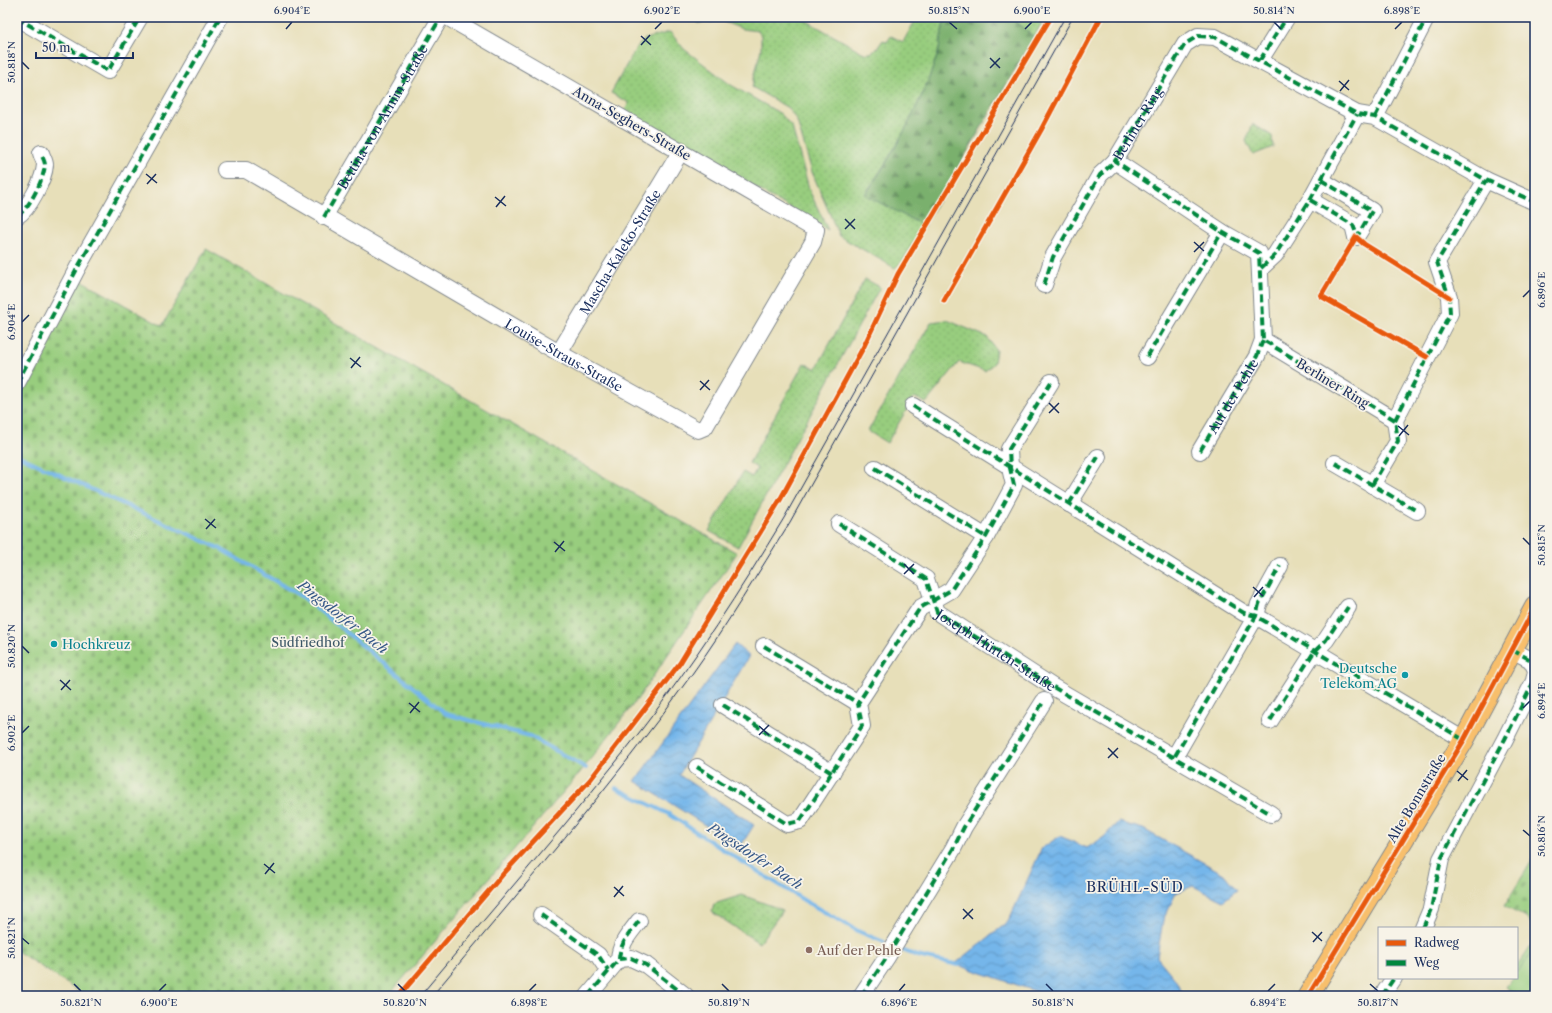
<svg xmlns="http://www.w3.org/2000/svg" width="1552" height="1013" viewBox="0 0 1552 1013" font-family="'Libre Caslon Text',serif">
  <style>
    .green { fill: url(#green-dots); stroke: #5a7e6e }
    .forest { fill: url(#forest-firs); stroke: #4a7066 }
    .cemetery { fill: url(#cemetery-stones); stroke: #5a7e6e }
    .pitch { fill: #98cd7e; stroke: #5a7e6e }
    .water { fill: url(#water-waves); stroke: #4872a4 }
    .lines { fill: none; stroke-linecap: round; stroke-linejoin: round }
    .stream { stroke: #75b6ea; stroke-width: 4 }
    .minor-casing { stroke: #81878c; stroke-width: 18 }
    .major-casing { stroke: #81878c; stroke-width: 22 }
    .minor { stroke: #fff; stroke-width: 16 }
    .major { stroke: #f8bf6c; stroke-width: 20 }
    .tram { stroke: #1b2f5e; stroke-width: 1 }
    .quiet { stroke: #00873e; stroke-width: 4; stroke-dasharray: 8 4; stroke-linecap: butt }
    .cycleway-casing { stroke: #f7f3e8; stroke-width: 8 }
    .cycleway { stroke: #e8590c; stroke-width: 5 }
    .ticks { fill: none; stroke: #1b2f5e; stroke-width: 1.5 }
    .culture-dot { fill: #0f9aa8; stroke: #f7f3e8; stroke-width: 1.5 }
    .education-dot { fill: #8d6e63; stroke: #f7f3e8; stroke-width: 1.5 }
    .labels { text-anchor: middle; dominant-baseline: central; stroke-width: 3.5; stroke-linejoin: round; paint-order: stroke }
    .street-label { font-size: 13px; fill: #1b2f5e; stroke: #f7f3e8 }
    .park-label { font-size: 13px; fill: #3a5666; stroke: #f7f3e8 }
    .culture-label { font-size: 13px; fill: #0d838f; stroke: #f7f3e8; text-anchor: start }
    .education-label { font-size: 13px; fill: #785e54; stroke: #f7f3e8; text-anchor: start }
    .water-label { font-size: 14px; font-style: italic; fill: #365888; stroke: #f7f3e8 }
    .neighbourhood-label { font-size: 14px; letter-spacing: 1px; fill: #1b2f5e; stroke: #f7f3e8 }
    .neatline { fill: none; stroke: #1b2f5e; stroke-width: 1.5 }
    .ticks-label { font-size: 10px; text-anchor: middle; fill: #1b2f5e }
  </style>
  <defs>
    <pattern id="green-dots" width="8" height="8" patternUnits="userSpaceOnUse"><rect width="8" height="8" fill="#98cd7e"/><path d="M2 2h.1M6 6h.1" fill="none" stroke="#82b06f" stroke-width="1.8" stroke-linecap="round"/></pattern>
    <pattern id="forest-firs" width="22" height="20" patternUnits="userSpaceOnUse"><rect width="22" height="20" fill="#7ab06d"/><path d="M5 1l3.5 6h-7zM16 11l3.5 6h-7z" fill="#63905d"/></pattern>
    <pattern id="cemetery-stones" width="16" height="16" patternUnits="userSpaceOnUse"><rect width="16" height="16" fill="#98cd7e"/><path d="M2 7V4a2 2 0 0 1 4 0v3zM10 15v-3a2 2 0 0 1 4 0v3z" fill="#82b06f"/></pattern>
    <pattern id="water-waves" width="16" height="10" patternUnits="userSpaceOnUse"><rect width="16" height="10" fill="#75b6ea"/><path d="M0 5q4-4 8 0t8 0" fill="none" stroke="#5f94c1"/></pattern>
  </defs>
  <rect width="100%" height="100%" fill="#f7f3e8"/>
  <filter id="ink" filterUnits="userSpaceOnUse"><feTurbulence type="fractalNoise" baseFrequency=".025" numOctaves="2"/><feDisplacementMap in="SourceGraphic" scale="8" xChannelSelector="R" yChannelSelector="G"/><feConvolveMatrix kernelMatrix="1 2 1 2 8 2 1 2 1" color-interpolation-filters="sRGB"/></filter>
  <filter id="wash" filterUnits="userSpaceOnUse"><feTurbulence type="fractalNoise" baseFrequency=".012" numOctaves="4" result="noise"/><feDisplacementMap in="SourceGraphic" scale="16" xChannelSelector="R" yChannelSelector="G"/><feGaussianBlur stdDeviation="0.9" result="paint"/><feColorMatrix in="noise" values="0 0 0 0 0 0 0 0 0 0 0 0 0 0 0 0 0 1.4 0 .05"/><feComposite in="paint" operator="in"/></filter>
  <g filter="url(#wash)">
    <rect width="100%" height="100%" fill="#e7dfb9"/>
    <path class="green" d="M700 17H800L864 53C874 55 877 48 883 40L887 42 891 36 903 42 917 17H946C941 30 941 43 937 56 920 107 895 151 865 194L924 226 903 260 895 268 839 236 812 172 797 121 788 108 752 87 761 49V36L758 31 742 29 722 21 698 23Z
      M1011 17H1045L1034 37Z
      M670 32 684 49 731 85 781 114 792 127 810 192 828 230 624 112 629 103 611 93 636 48 645 39Z
      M1253 124 1272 136 1273 147 1253 155 1246 141Z
      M865 279 880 287 738 547 709 531 743 472 752 477 757 468 749 463 804 363 816 369Z
      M947 320 987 337 996 350 994 363 985 371 959 362 926 403 914 397 887 443 868 431 931 322Z
      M742 895 783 910 759 943 712 912 714 904Z
      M1532 944 1535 946V950L1517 973V966Z"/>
    <path class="forest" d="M946 17H1011L1034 37 924 226 865 195C895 151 920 107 937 56 941 43 941 30 946 17Z"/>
    <path class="cemetery" d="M206 249 737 553 639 697 578 775 388 996H86L17 951V393L77 278 162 326Z
      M1535 856V929L1528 919 1504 906Z"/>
    <path class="pitch" d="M1535 950V996H1519L1506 987 1513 978H1517V973Z"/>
    <path class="water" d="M735 644 749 656 679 775 754 825 740 847 635 781Z
      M1118 822 1143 829 1224 874 1237 890 1223 901 1193 886 1176 893 1163 920 1157 957 1175 979 1184 996H1050L955 964 1008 922 1042 848 1060 836 1087 848 1104 837Z"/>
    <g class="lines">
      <path class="stream" d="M17 455 219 548 304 598 446 714 530 736 586 768
        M616 788 669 814 722 849 805 901 860 932 884 942
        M902 950 917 956 959 965"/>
    </g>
  </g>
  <g filter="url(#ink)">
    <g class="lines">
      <g class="minor-casing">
        <g id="minor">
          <path d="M17 18 108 71 140 17"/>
          <path d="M1260 60 1287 17"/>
          <path d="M1375 117 1427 17"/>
          <path id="s1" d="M225 170H246L559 353 698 430 705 427 813 242 816 230 447 17"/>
          <path d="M1321 180 1372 211 1356 237"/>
          <path d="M1310 200 1353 225 1356 237"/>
          <path d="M17 216C29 209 44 179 45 165 45 161 42 157 41 153"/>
          <path id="s2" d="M324 217 441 17"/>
          <path d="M1261 268 1275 255 1310 200 1357 114"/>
          <path d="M1044 285 1053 257 1100 175 1115 161"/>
          <path id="s3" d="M559 353 681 151"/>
          <path d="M1147 357 1222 232"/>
          <path d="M17 383 78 267 220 17"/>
          <path d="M913 406 1244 613 1256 616 1464 740"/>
          <path d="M1395 420 1263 340 1259 253 1222 232 1115 161 1185 44 1198 36 1215 37 1357 114 1375 117 1486 180 1535 202"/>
          <path d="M1200 451 1257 356 1263 340"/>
          <path d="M1335 463 1417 511"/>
          <path d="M875 468 986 537"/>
          <path d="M1372 485 1398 441 1395 420 1450 313 1449 297 1437 262 1486 180"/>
          <path d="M1069 504 1098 457"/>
          <path id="s4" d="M839 524 926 579 937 612 1053 687 1271 814"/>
          <path d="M764 646 858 703"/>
          <path d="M1512 650 1531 660 1535 668"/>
          <path d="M723 705 832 773"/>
          <path d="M1270 721 1314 652 1326 640 1348 607"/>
          <path d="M1175 756 1256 616 1259 604 1280 566"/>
          <path d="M697 767 787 824 800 821 862 726 858 703 920 608 951 590 986 537 1014 485 1010 468 1009 449 1051 382"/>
          <path d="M541 915 598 955 608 970"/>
          <path d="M1423 928 1431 909 1441 859 1505 739 1534 681 1535 675"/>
          <path d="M619 959C620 943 630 933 639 921"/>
          <path d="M588 996 619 959 631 958 646 965 686 996"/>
          <path d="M861 996 887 957 953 849 964 827 1044 701"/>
          <path d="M1382 996 1394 978"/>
        </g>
      </g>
      <g class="major-casing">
        <path id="major" d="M1308 996 1464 740 1535 607"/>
      </g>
      <use href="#minor" class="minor"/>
      <use href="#major" class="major"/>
      <path class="tram" d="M420 996C494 907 571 820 642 729 694 662 740 591 784 518L1065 17
        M432 996C520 890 612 786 692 674 727 625 758 573 790 522L1073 17"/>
      <g class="quiet">
        <path d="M17 18 108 71 140 17"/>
        <path d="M1260 60 1287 17"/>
        <path d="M1375 117 1427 17"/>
        <path d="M1321 180 1372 211 1355 240"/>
        <path d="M1310 200 1353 225 1358 238"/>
        <path d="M17 216C29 209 44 179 45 165 45 161 42 157 41 153"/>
        <path d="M324 217 441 17"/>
        <path d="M1261 268 1275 255 1310 200 1357 114"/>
        <path d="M1044 285 1053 257 1100 175 1115 161"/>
        <path d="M1147 357 1222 232"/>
        <path d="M17 383 78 267 220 17"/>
        <path d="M913 406 1244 613 1256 616 1464 740"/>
        <path id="s5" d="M1395 420 1263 340 1259 253 1222 232 1115 161 1185 44 1198 36 1215 37 1357 114 1375 117 1486 180 1535 202"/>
        <path id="s6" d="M1200 451 1257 356 1263 340"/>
        <path d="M1335 463 1417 511"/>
        <path d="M875 468 986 537"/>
        <path d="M1372 485 1398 441 1395 420 1450 313 1449 297 1437 262 1486 180"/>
        <path d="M1069 504 1098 457"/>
        <path d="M839 524 926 579 937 612 1053 687 1271 814"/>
        <path d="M764 646 858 703"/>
        <path d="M1512 650 1531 660 1535 668"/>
        <path d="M723 705 832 773"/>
        <path d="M1270 721 1314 652 1326 640 1348 607"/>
        <path d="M1175 756 1256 616 1259 604 1280 566"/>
        <path d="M697 767 787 824 800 821 862 726 858 703 920 608 951 590 986 537 1014 485 1010 468 1009 449 1051 382"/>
        <path d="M541 915 598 955 608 970"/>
        <path d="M1423 928 1431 909 1441 859 1505 739 1534 681 1535 675"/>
        <path d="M619 959C620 943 630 933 639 921"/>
        <path d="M588 996 619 959 631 958 646 965 686 996"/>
        <path d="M861 996 887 957 953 849 964 827 1044 701"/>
        <path d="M1382 996 1394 978"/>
      </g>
      <g class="cycleway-casing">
        <path id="cycleway" d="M944 301 1041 130 1101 17
          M1427 357 1321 296 1356 237 1364 244 1449 297
          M399 996 504 873 590 780 680 663 780 500 864 346 898 274 1051 17
          M1308 996 1464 740 1535 607"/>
      </g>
      <use href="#cycleway" class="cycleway"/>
    </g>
  </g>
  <path class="ticks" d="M949 22 957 29M1274 22 1281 29M286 29 292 22M655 29 662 22M1025 29 1032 22M1395 29 1402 22M641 36 651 45M641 45 650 35M990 58 1000 68M22 62 29 69M990 68 1000 58M1339 81 1349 90M1340 91 1349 80M146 174 157 183M147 184 156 174M495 197 506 206M496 207 505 196M845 219 855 229M845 229 855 219M1194 242 1204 251M1194 252 1204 242M1523 297 1530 290M22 322 29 315M350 358 361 367M351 368 360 357M700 381 710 390M700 390 709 380M1049 403 1059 413M1049 413 1059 403M1398 426 1409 435M1399 436 1408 425M205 519 216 528M206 529 215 519M1523 538 1530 545M554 542 565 551M555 552 564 541M904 564 914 574M904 574 914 564M1253 587 1263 596M1254 597 1263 587M22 646 29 653M60 680 71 690M61 690 70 680M409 703 420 712M1523 708 1530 701M410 713 419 702M759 726 769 735M22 733 29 726M759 735 769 725M1108 748 1118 758M1108 758 1118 748M1457 771 1468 780M1458 781 1467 770M1523 830 1530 836M264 864 275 873M265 874 274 863M614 887 624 896M614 897 623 886M963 909 973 919M963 919 973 909M1312 932 1322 941M22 938 29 944M1313 942 1322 932M74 984 81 991M398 984 405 991M722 984 729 991M1046 984 1053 991M1370 984 1378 991M159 991 166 984M529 991 536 984M899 991 905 984M1268 991 1275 984"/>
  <g class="culture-dot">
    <circle cx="54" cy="644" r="4"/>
    <circle cx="1405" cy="675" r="4"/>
  </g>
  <circle class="education-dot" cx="809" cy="950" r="4"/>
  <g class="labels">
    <g class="street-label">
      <text stroke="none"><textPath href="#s2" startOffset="116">Bettina-von-Arnim-Straße</textPath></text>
      <text transform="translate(632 123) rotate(30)">Anna-Seghers-Straße</text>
      <text stroke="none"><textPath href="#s5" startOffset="456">Berliner Ring</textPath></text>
      <text stroke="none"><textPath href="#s3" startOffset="118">Mascha-Kaleko-Straße</textPath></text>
      <text stroke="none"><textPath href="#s1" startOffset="389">Louise-Straus-Straße</textPath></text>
      <text transform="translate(1333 383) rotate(31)">Berliner Ring</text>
      <text stroke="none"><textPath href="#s6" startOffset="64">Auf der Pehle</textPath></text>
      <text stroke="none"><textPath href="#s4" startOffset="208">Joseph-Hürten-Straße</textPath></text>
      <text transform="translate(1416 798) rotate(-59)">Alte Bonnstraße</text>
    </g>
    <g class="park-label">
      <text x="308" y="642">Südfriedhof</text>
    </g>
    <g class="culture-label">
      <text x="62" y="644">Hochkreuz</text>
      <text x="1397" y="668" text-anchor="end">Deutsche<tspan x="1397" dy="15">Telekom AG</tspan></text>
    </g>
    <g class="education-label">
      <text x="817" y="950">Auf der Pehle</text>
    </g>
    <g class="water-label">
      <text transform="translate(343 617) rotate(38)">Pingsdorfer Bach</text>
      <text transform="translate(755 856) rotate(33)">Pingsdorfer Bach</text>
    </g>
    <g class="neighbourhood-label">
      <text x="1135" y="887">BRÜHL-SÜD</text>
    </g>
  </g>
  <rect width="1552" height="1013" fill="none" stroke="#f7f3e8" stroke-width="44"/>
  <rect x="1378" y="927" width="140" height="52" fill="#f7f3e8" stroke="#9fa5b1"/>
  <rect x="1386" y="940" width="20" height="6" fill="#e8590c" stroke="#9fa5b1"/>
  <text x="1414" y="947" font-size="12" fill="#1b2f5e">Radweg</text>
  <rect x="1386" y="960" width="20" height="6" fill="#00873e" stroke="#9fa5b1"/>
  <text x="1414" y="967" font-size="12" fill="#1b2f5e">Weg</text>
  <path d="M36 52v6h97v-6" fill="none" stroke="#1b2f5e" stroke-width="2"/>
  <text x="42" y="52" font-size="12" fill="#1b2f5e" stroke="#f7f3e8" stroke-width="3" paint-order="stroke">50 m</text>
  <rect x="22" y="22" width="1508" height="969" class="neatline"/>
  <g class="ticks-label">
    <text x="292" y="14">6.904°E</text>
    <text x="662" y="14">6.902°E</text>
    <text x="949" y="14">50.815°N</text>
    <text x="1032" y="14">6.900°E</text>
    <text x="1274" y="14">50.814°N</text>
    <text x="1402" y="14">6.898°E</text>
    <text transform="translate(11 62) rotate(-90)" y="4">50.818°N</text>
    <text transform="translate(1541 290) rotate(-90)" y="4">6.896°E</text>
    <text transform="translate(11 322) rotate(-90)" y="4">6.904°E</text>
    <text transform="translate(1541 545) rotate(-90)" y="4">50.815°N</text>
    <text transform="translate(11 646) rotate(-90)" y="4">50.820°N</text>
    <text transform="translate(1541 701) rotate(-90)" y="4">6.894°E</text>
    <text transform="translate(11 733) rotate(-90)" y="4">6.902°E</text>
    <text transform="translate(1541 836) rotate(-90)" y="4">50.816°N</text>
    <text transform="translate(11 938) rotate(-90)" y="4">50.821°N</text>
    <text x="81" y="1006">50.821°N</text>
    <text x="159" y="1006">6.900°E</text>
    <text x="405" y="1006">50.820°N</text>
    <text x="529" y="1006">6.898°E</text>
    <text x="729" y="1006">50.819°N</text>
    <text x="899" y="1006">6.896°E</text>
    <text x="1053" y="1006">50.818°N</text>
    <text x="1268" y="1006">6.894°E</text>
    <text x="1378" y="1006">50.817°N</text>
  </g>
</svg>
